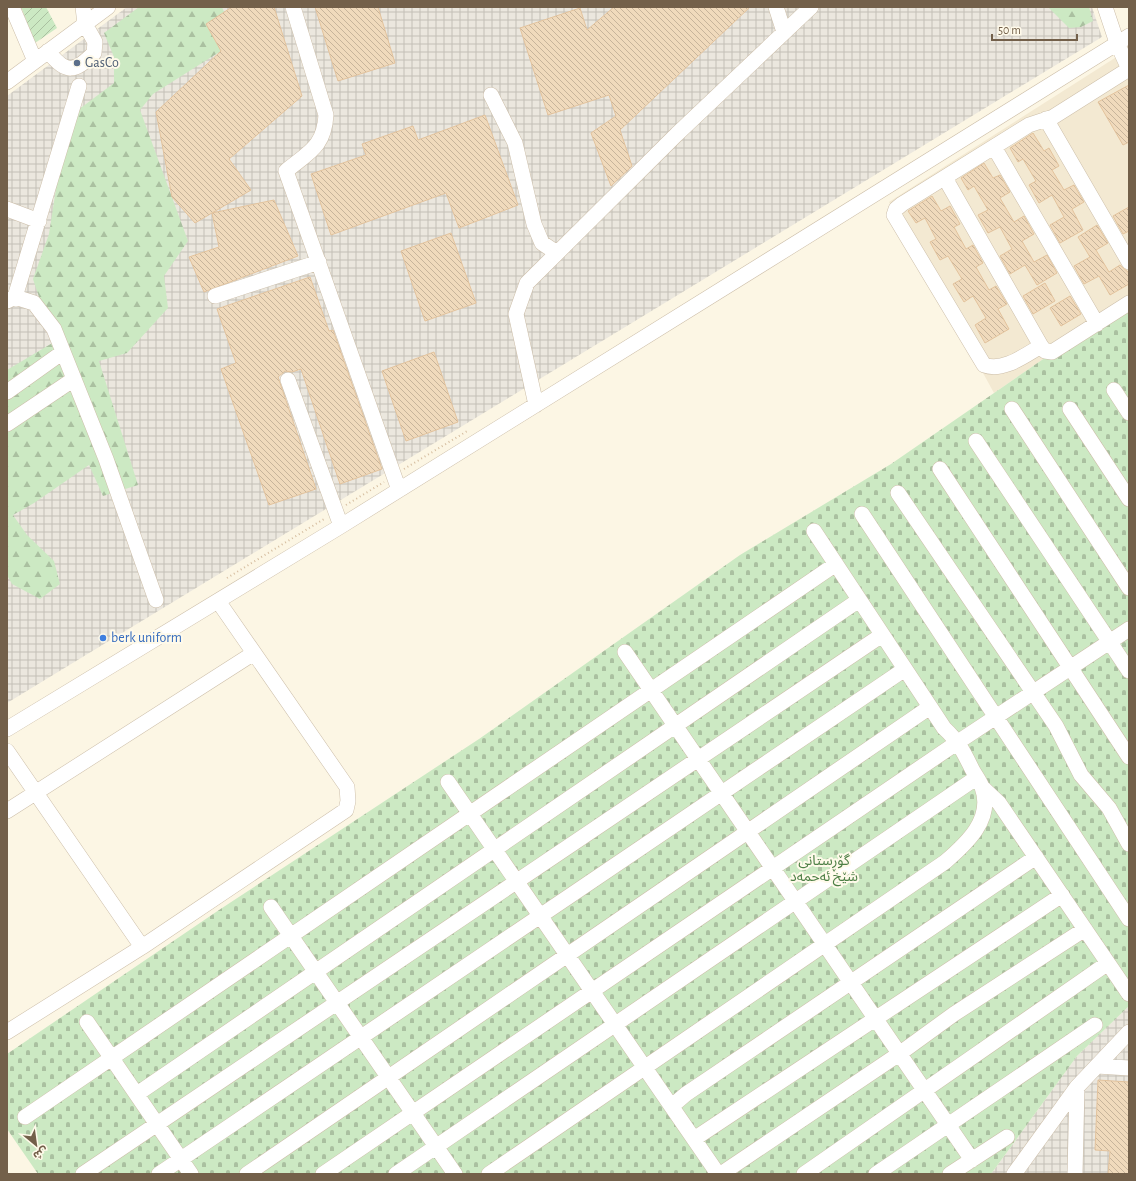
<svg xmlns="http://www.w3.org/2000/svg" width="1136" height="1181" viewBox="0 0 1136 1181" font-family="'Alegreya Sans','Noto Sans Arabic',sans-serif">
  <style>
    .residential { fill: #f3e9d2 }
    .industrial { fill: url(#industrial-grid) }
    .forest { fill: url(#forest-firs) }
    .cemetery { fill: url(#cemetery-stones) }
    .garden { fill: url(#garden-furrows) }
    .building { fill: url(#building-back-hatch); stroke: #e3c39d }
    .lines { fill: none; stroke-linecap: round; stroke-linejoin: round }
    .minor-casing { stroke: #cdbfaa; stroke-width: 16 }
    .path { stroke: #d5bd9f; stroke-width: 2; stroke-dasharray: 1 3; stroke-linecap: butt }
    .minor { stroke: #fff; stroke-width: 15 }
    .service-dot { fill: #5c6f8a; stroke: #fffaea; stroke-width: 1.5 }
    .shop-dot { fill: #3f7fe0; stroke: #fffaea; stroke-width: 1.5 }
    .labels { text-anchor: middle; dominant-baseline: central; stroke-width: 4; stroke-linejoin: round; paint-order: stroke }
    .service-label { font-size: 14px; fill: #4e5e75; stroke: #fffaea; text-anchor: start }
    .shop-label { font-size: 14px; fill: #366cbe; stroke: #fffaea; text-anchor: start }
    .park-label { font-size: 14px; fill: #4d7f45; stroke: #fffaea }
  </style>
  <defs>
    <pattern id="industrial-grid" width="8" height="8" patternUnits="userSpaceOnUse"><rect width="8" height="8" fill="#ebe7de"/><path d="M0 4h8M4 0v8" fill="none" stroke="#c3bfb6"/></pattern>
    <pattern id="forest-firs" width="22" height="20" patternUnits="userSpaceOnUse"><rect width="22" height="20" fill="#cce9c3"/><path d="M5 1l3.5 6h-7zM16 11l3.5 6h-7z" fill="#aac0a0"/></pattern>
    <pattern id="cemetery-stones" width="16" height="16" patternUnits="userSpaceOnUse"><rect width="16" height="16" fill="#cce9c3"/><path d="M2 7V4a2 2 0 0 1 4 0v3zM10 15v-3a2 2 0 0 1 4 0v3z" fill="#aac0a0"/></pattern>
    <pattern id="garden-furrows" width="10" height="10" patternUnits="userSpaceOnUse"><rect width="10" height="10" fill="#cce9c3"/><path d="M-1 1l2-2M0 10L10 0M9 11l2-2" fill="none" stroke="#aac0a0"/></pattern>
    <pattern id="building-back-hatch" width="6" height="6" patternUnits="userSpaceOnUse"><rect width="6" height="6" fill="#f0dabc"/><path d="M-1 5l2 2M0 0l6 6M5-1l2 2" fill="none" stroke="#c7b49b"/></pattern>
  </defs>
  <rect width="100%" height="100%" fill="#fcf6e4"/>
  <path class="residential" d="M1129 49V300L994 393 889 202Z"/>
  <path class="industrial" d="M127 7H1092L1102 37 7 703V96Z
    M1129 1006V1174H991L1077 1056Z"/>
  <path class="forest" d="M139 7H222L224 12 206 24 221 51 153 94 140 110 188 241 164 276 168 308 127 353 99 361 138 485 103 496 89 465 34 503 13 515 27 535 54 561 60 584 40 599 12 584 7 575V370L54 342 33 279 49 234 58 176 78 110 114 83V57L104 33Z
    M1048 7H1089L1093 21 1081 27 1069 28Z"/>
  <path class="cemetery" d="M1129 300V1006L1077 1056 991 1174H38L7 1129V1054L219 910 479 739 740 555 891 464Z"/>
  <path class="garden" d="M21 7H46L57 28 35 43Z"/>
  <path class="building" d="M232 7H274L302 96 229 159 251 190 195 223 172 197 156 112 221 51 206 24Z
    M315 7H378L395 63 338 81Z
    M614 7H750L620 130 632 166 611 186 591 133 616 116 609 95 548 115 520 28 580 8 587 30Z
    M1129 85V142L1123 145 1098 102Z
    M485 115 518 205 459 228 446 193 331 235 311 174 366 155 362 144 413 126 418 140Z
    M1033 133 1044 151 1049 148 1059 166 1052 170 1064 190 1074 185 1084 202 1072 209 1083 230 1060 243 1050 225 1064 217 1052 195 1039 203 1029 185 1036 181 1023 159 1018 162 1010 148Z
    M984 163 993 178 1000 175 1010 192 1000 198 1014 222 1024 216 1034 234 1022 241 1034 262 1047 255 1057 273 1037 285 1025 265 1010 274 1000 256 1012 249 1000 227 988 233 978 215 988 210 974 186 968 190 961 178Z
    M932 196 941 211 950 206 960 224 954 227 966 249 973 245 983 263 976 267 989 290 996 286 1007 304 998 309 1009 329 985 343 975 325 986 318 973 296 964 302 953 284 962 279 948 256 940 260 930 242 936 239 925 218 916 223 908 211Z
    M274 200 298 256 204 292 189 257 219 247 212 213Z
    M1129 207V231L1123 234 1113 216Z
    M1097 225 1108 243 1096 250 1109 272 1120 265 1129 273V284L1110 295 1099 276 1084 284 1074 266 1090 257 1078 237Z
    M451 233 476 303 425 321 401 251Z
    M310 277 329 331 333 330 382 469 340 484 301 369 292 372 285 371 278 377 316 489 269 505 221 369 236 363 217 309Z
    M1045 283 1055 301 1033 314 1023 296Z
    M1070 296 1081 314 1061 326 1050 308Z
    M434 352 458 422 406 441 382 371Z
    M1098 1080 1129 1082V1174H1108L1110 1151 1095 1150Z"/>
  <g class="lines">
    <g class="minor-casing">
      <path id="minor" d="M12 7 35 61
        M293 7 326 115C324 147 309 152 286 171L399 490
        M776 7 784 32
        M1105 7 1117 43 1129 69
        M48 51C66 75 75 72 94 53L95 42 85 24 83 7
        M1129 69 1053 117 1029 125 902 204 896 209 894 215 984 365C1003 372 1024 356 1041 346L1045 351 1052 352 1129 303
        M7 82 108 7
        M491 95 515 143 534 224 542 243 557 253
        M1046 119 1129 262
        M994 147 1097 324
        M945 178 1041 346
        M7 209 39 221
        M215 296 319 262
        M15 297 79 86
        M7 301 15 297 34 303 54 329 106 459 156 600
        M288 380 341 526
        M1114 390 1129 413
        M7 392 63 352
        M536 405 516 314 527 283 677 134 811 7
        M1012 409 1129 588
        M1070 409 1129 499
        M7 424 74 379
        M976 441 1129 671
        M940 469 1129 757
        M898 493 1056 726 1081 775 1109 808 1129 844
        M862 514 1129 919
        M625 652 972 1160
        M7 729 341 526 1129 36
        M7 751 142 947
        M448 782 718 1174
        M982 787 999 803 1129 994
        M7 811 254 653
        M271 907 455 1174
        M87 1022 191 1174
        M7 1032 142 947 346 810 348 801 347 787 218 601
        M1097 1066 1129 1068
        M137 1094 859 600
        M672 1106 686 1094 1036 857
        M25 1117 836 564
        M694 1139 1062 895
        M83 1174 882 635
        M159 1174 905 669
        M247 1174 930 707
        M323 1174 958 742 1129 629
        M396 1174 976 778
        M489 1174 945 862C966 844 994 819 982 787 980 781 975 775 972 769 963 751 959 742 944 728L814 531
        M721 1174 899 1054 954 1014 1085 929
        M804 1174 1108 963
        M876 1174 1095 1025
        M950 1174 1007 1137
        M1014 1174 1077 1087 1129 1032
        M1075 1174 1077 1087"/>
    </g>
    <path class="path" d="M404 469 469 430
      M346 505 384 482
      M227 578 324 519"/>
    <use href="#minor" class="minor"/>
  </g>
  <circle class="service-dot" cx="77" cy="63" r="4"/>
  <circle class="shop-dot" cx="103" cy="638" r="4"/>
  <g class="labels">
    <g class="service-label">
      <text x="85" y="63">GasCo</text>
    </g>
    <g class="shop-label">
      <text x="111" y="638">berk uniform</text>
    </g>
    <g class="park-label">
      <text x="824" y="861">گۆڕستانی<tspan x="824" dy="16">شێخ ئەحمەد</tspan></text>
    </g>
  </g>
  <rect width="1136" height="1181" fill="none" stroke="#73604a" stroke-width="16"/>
  <g transform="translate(36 1145) rotate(151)" stroke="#fffaea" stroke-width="3" paint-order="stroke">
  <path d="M0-3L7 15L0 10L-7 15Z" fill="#73604a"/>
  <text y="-6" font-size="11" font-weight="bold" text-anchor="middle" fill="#73604a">ش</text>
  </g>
  <path d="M992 34v6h85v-6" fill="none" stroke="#73604a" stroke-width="2"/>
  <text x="998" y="34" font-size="12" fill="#73604a" stroke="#fffaea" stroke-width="3" paint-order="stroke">50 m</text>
</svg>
